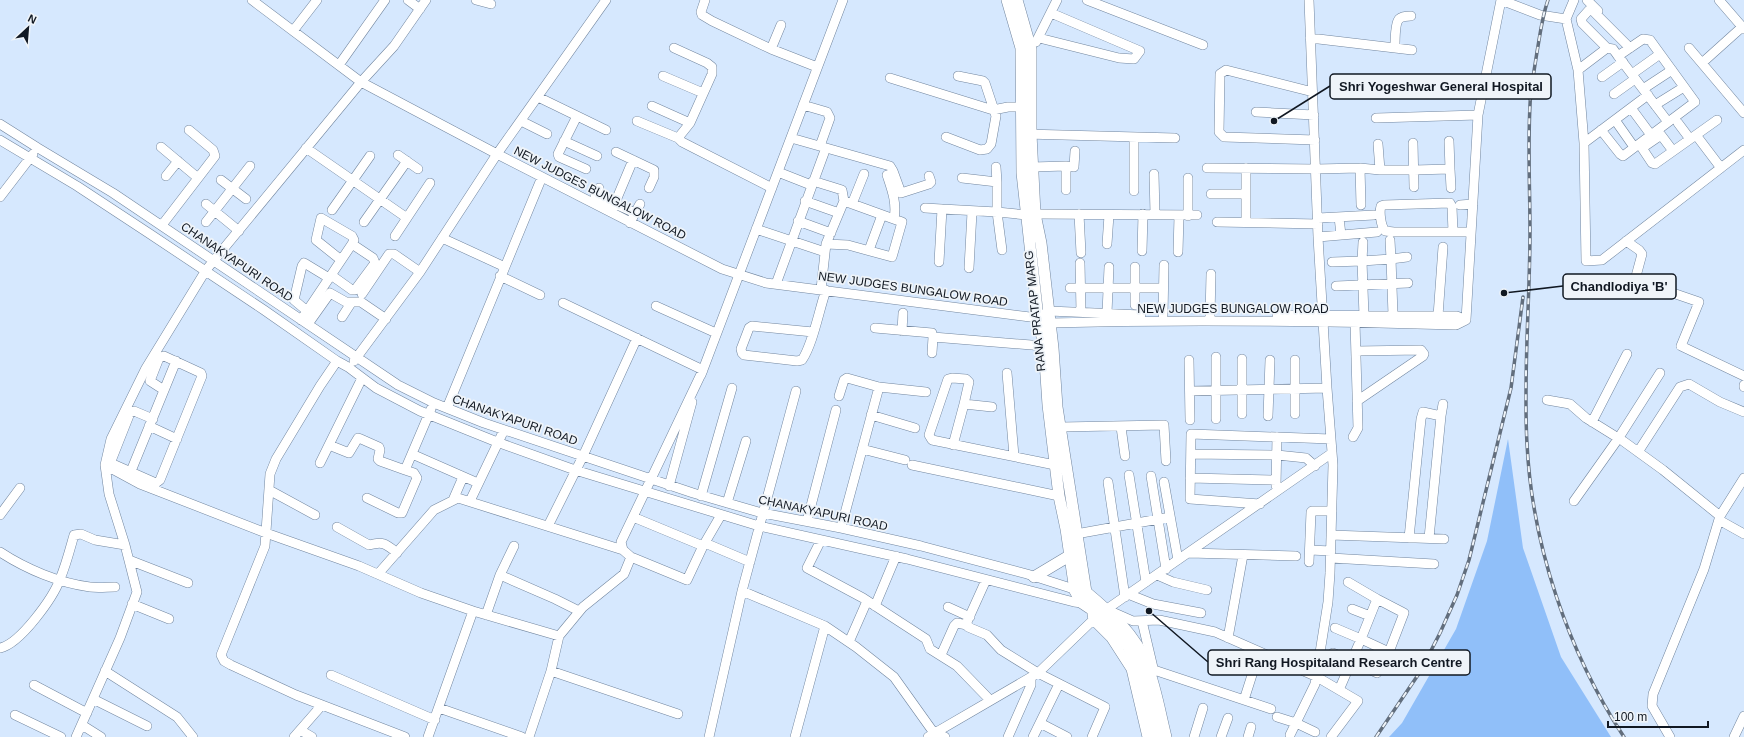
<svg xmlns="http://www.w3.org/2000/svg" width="1744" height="737" viewBox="0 0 1744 737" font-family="Helvetica,sans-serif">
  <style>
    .green { fill: #90bff9 }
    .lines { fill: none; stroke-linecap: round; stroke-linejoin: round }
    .minor-casing { stroke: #72869f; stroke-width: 10 }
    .major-casing { stroke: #72869f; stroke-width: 12 }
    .minor { stroke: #fff; stroke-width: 9 }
    .major { stroke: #fff; stroke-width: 11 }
    .rail-casing { stroke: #626e7d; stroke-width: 3.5 }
    .rail { stroke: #eff4f9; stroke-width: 2; stroke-dasharray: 6; stroke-linecap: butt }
    .labels { text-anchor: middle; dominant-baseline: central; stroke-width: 3.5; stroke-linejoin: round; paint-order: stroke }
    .street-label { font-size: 12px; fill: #111822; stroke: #eff4f9 }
    .leader { fill: none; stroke: #111822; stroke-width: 1.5 }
    .callout-dot { fill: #111822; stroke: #eff4f9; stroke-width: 1.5 }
    .callout { fill: #eff4f9; stroke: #111822; stroke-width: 1.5 }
    .callout-label { font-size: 13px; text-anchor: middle; font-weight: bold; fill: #111822 }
  </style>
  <rect width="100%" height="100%" fill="#d6e8fe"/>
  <path class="green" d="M1508 439 1523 548 1561 657 1611 737H1389L1402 723 1456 629 1487 541Z"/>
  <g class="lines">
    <g class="minor-casing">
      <path id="minor" d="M252 0 361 82 497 154 722 269 766 283 1038 318 1050 323C1185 319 1320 321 1456 325L1466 320
        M408 0 420 9
        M476 0 491 4
        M705 0 701 12 702 15 712 21 771 49 817 67
        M1087 0 1203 45
        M1501 0 1540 15 1566 19
        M1574 0 1566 19 1578 70 1584 143 1586 261 1602 260 1744 150
        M1587 0 1598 11
        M1719 0 1744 29
        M293 31 317 0
        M1039 38 1119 58 1134 59 1140 51 1051 13
        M1310 38 1395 48C1395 41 1395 23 1399 19 1402 16 1408 16 1411 16
        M1036 42 1057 0
        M674 48 707 63 712 67V74L690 123 678 138 682 142 772 188
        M1395 48 1412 50
        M1607 48 1582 23 1581 19 1589 10 1593 11 1630 48
        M1689 48 1744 113
        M771 49 781 25
        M1618 56 1668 122
        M1702 63 1742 27
        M339 65 385 0
        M1578 70 1607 48 1613 49 1618 56 1643 39 1650 40 1695 102 1623 156 1620 154 1601 130
        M1632 74 1660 54
        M663 76 703 93
        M1602 77 1623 62
        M890 78 993 110 1008 107H1022
        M1643 89 1672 70
        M1313 92 1226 70 1220 74 1219 132 1224 137 1315 140
        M1614 94 1635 79
        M538 97 606 130
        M803 105 827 112 830 118 820 146
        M1655 105 1684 87
        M652 106 690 123
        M1631 108 1651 135
        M1256 112 1314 115
        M577 116 558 154 559 157 586 169
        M1376 118 1478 115
        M1615 120 1634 147
        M521 121 547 134
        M637 121 678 138
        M1678 123 1690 139
        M0 124 38 148 113 193 398 385 434 403 484 423 693 493 762 513 841 528 921 546 1027 574 1080 591
        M1025 134 1175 138
        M1696 135 1721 168
        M946 137 980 150 987 149 991 144 996 116 985 83 983 81 958 76
        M791 138 890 166 893 171 901 193 929 184 931 182 929 176
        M1134 138V191
        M0 140 77 186 150 234 264 310 337 361 348 367 376 388 420 411 497 442 575 470 759 526 907 559 1074 602 1082 603 1087 601
        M564 141 597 156
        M1449 141 1450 169
        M1413 143 1414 187
        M1584 143 1648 95
        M1378 144 1380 170
        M161 147 198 178
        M306 148 407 218
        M1673 151 1661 135 1642 148 1652 163 1655 164 1717 120
        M616 152 654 170V177L649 188
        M398 155 418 169
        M1066 166 1074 167 1075 151
        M996 167 997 182
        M1032 167 1066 166V190
        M1207 168 1316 169 1360 168 1380 170H1414L1450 169 1451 188
        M1360 168 1361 205
        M778 172 811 185
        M1154 174 1155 214
        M887 175C892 190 897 203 894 219
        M166 176 178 161
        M221 180 246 199
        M813 181 842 190 844 201
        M599 188 595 195 635 213 630 223
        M1211 194H1246
        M0 197 33 154
        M805 201 839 213
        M206 204 239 231
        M852 204 864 174
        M1460 205 1473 204
        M925 208 942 209
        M332 210 370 156
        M612 210 633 160
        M635 213 640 204
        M1035 214 1197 215
        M1079 214 1081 253
        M1188 216V178
        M1339 217 1341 235
        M1318 218 1374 215
        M798 221 831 233
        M206 222 250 166
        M364 222 407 161
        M1217 222 1318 224
        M1246 222V168
        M162 225 215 156 213 150 189 130
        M756 229 825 252
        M1453 232 1452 207 1450 203 1384 205 1381 206C1379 213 1381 226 1385 231L1394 232C1420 232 1445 232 1471 232
        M395 236 430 183
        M1318 237 1377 232
        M442 238 505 267
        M1390 240 1391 259 1407 257
        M1626 241 1639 250 1642 254 1635 280 1699 302 1681 346 1744 376
        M1107 244 1109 215
        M869 250 882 215
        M1002 250 997 212 1027 215
        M1142 251 1143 214
        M1178 252 1179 216
        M939 262 942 209 997 212V182L962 178
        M1332 262 1362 261 1363 242
        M1080 263 1081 312
        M1135 267V305
        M969 268 972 212
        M331 275 352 290H355L375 263 373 258 352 244
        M500 276 540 295
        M776 284 824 153
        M1336 286 1408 283
        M1070 288H1163
        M821 289 826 244 844 201 902 222 892 257 848 245 826 244
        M362 294 389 254H394L420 272
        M656 306 716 333
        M307 311 294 300 302 266 304 263 306 264 329 278
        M1107 313 1109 267
        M1044 314 1049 311 1141 315
        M1163 315 1164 265
        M1277 315 1457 316 1466 320
        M1210 316 1211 274
        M1364 316 1362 261 1391 259 1393 315
        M1438 316 1443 247
        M342 317 351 303
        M301 320 352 244 354 240 352 236 321 218 316 240 341 260
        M1466 320 1478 115 1501 0
        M308 324 330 293 346 302H361L386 319
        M875 328 932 333 933 337 1044 346
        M902 331 903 313
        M813 332 752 326 749 328 741 349 742 353 744 355 797 361 802 360C813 344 819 310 826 290
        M1356 351 1421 350 1424 354 1423 356 1357 401
        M932 353 933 337
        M1242 359V414
        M1189 360 1190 420
        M1295 360V414
        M337 361 320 386 276 459 270 474 265 546 221 655 224 661 231 665 296 695 405 737
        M354 361 420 272 497 154 606 0
        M1007 373 1014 456
        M701 375 843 0
        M1744 385V387
        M1190 391 1327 388
        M839 396 844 380 847 378 879 387 926 392
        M1547 400 1570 404 1586 418 1623 441 1663 470 1720 516 1704 569 1653 694 1652 706 1670 737
        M992 407 964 404 969 382 966 379 952 378 948 379 929 435 932 440 1055 465
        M447 408 542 177
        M871 415 915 428
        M1268 416 1270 360
        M1441 416 1443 404
        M153 419 134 411 130 413 111 461 113 464 156 483 160 480 202 376 201 373 164 356 159 358 150 381 164 390
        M1216 419V357
        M1592 422 1627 354
        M149 426 177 439
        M1061 427 1164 425 1166 461
        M1121 427 1125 456
        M1353 437 1358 428 1355 322
        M329 445 349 453 358 438 361 439 379 447 380 450 378 459 380 461 405 470 431 409
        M953 445 964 404
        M862 449 905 460
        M1638 452 1680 387 1689 384 1720 402 1744 412
        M412 454 478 483
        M1191 454 1277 455 1306 458 1315 466
        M320 463 362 378
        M105 465 140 484 266 533 359 566 421 593 473 611
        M912 465 1059 496
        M1129 475 1146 582
        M129 476 176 361
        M1151 476 1166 569
        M1190 478 1276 480
        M1108 482 1125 597
        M1164 482 1178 560
        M669 486 692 402
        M1276 486 1277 437
        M269 490 315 515
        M701 496 732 388
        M367 498 398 513H402L417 478 414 473 405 470
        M453 500 463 477
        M470 501 504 430
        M1574 501 1618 439 1660 373
        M727 503 746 441
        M1260 504 1190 499 1191 434 1331 439
        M0 515 20 488
        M1720 516 1744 478
        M633 517 703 546
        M1719 520 1744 534
        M807 521 836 410
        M548 526 583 456 637 338
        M337 527 369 545C384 541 386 544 397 553
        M841 528 879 387
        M1076 534 1170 517
        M1331 535 1444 539
        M1409 538 1421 419 1423 412 1441 416 1429 538
        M821 540 807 568 863 598 926 639 930 649 957 666 990 700
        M705 543 750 562
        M1310 550 1331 551
        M0 552C26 569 59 583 90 587 98 588 107 587 115 587
        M1189 553 1296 556
        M631 557 687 580 703 546 721 515
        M1331 558 1434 564
        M129 560 188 583
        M1309 562 1311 512 1312 511H1332
        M378 574 434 510 458 498 623 550
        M500 575 555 599 579 611
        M1157 575 1173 582 1207 590
        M986 580 967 622 968 627 987 635 1001 650 1038 673 1105 707 1092 737
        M1348 582 1377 599 1361 639 1389 652 1404 613 1377 599
        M742 591 825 626 795 737
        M1128 594 1153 604 1201 613
        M132 604 169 619
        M875 606 896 556
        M948 607 970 617
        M1107 609 1332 453
        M1352 609 1370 616
        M1108 610 1133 621 1159 620 1215 632 1317 677 1358 701 1331 737
        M1092 614 1093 620 1111 638 1131 669 1147 737
        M486 615 500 575 514 546
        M1142 621 1154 672
        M825 626 856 647 894 677 934 733 945 737
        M1335 628 1361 639 1339 690
        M559 636 551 671 678 714
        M1228 638 1243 555
        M849 642 867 601
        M0 648C20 644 53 598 60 579 66 565 70 549 74 535L81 534 95 540 125 545
        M1333 653 1377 673
        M941 655 954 626 957 623 967 625
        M1154 670 1271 709
        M105 671 177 717 193 737
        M331 675 435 720
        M34 685 87 713
        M93 699 147 726
        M1244 700 1259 653
        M439 708 522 737
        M15 715 61 737
        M1277 717 1296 723 1315 732
        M1040 723 1067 737
        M82 725 101 737
        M300 730 312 737
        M1290 735 1315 684 1328 602 1330 573 1333 465 1327 388 1318 237 1309 0
        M76 737 120 638 137 592 125 545 109 494 105 465 111 439 146 368 206 270 361 82 394 46 426 0
        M294 737 322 705
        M428 737 473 611 559 636 583 607 624 574 631 557 623 550 621 542 703 370 563 303
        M529 737 551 671
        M709 737 742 591 796 391
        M928 737 1038 673 1093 620
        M1008 737 1031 685V677
        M1033 737 1059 684
        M1194 737 1203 708
        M1221 737 1228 718
        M1248 737 1251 727
        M1734 737 1744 716"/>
    </g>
    <g class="major-casing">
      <path id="major" d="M1007 0 1021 48 1022 173 1038 318 1044 346 1048 405 1059 496 1066 529 1075 591 1082 603 1100 615 1127 645 1139 668 1156 737
        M1017 0 1031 49V134L1035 214 1041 243 1053 348 1057 407 1086 592C1110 612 1136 635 1147 665 1156 688 1160 713 1166 737
        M1034 577 1069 556"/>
    </g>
    <use href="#minor" class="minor"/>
    <use href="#major" class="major"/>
    <g class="rail-casing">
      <path id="rail" d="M1548 0C1542 17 1540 35 1537 52 1535 65 1533 77 1531 90 1527 136 1530 184 1530 231 1530 302 1523 373 1527 444 1532 545 1568 652 1624 737
        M1376 737 1420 672 1440 633 1457 595 1469 560 1511 388 1523 297"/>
    </g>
    <use href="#rail" class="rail"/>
  </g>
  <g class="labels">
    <g class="street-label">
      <text transform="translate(600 193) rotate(27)">NEW JUDGES BUNGALOW ROAD</text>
      <text transform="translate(237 262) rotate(34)">CHANAKYAPURI ROAD</text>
      <text transform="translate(913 289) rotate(8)">NEW JUDGES BUNGALOW ROAD</text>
      <text x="1233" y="309">NEW JUDGES BUNGALOW ROAD</text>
      <text transform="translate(1035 311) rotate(-96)">RANA PRATAP MARG</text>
      <text transform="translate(515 420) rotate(19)">CHANAKYAPURI ROAD</text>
      <text transform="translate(823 513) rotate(12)">CHANAKYAPURI ROAD</text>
    </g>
  </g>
  <path class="leader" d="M1274 121L1330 86M1504 293L1563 286M1149 611L1208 662"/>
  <g class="callout-dot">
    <circle cx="1274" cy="121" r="4"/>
    <circle cx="1504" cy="293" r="4"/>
    <circle cx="1149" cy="611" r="4"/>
  </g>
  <g class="callout">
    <rect x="1330" y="74" width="221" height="25" rx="4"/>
    <rect x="1563" y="274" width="113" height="25" rx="4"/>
    <rect x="1208" y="650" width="262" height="25" rx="4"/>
  </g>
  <g class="callout-label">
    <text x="1441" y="91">Shri Yogeshwar General Hospital</text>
    <text x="1619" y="291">Chandlodiya 'B'</text>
    <text x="1339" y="667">Shri Rang Hospitaland Research Centre</text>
  </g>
  <g transform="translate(28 28) rotate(26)" stroke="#eff4f9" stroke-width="3" paint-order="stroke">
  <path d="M0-3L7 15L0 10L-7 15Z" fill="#111822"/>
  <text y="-6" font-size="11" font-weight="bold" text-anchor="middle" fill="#111822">N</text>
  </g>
  <path d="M1608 721v6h100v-6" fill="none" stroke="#111822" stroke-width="2"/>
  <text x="1614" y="721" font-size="12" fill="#111822" stroke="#eff4f9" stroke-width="3" paint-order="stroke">100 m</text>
</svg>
